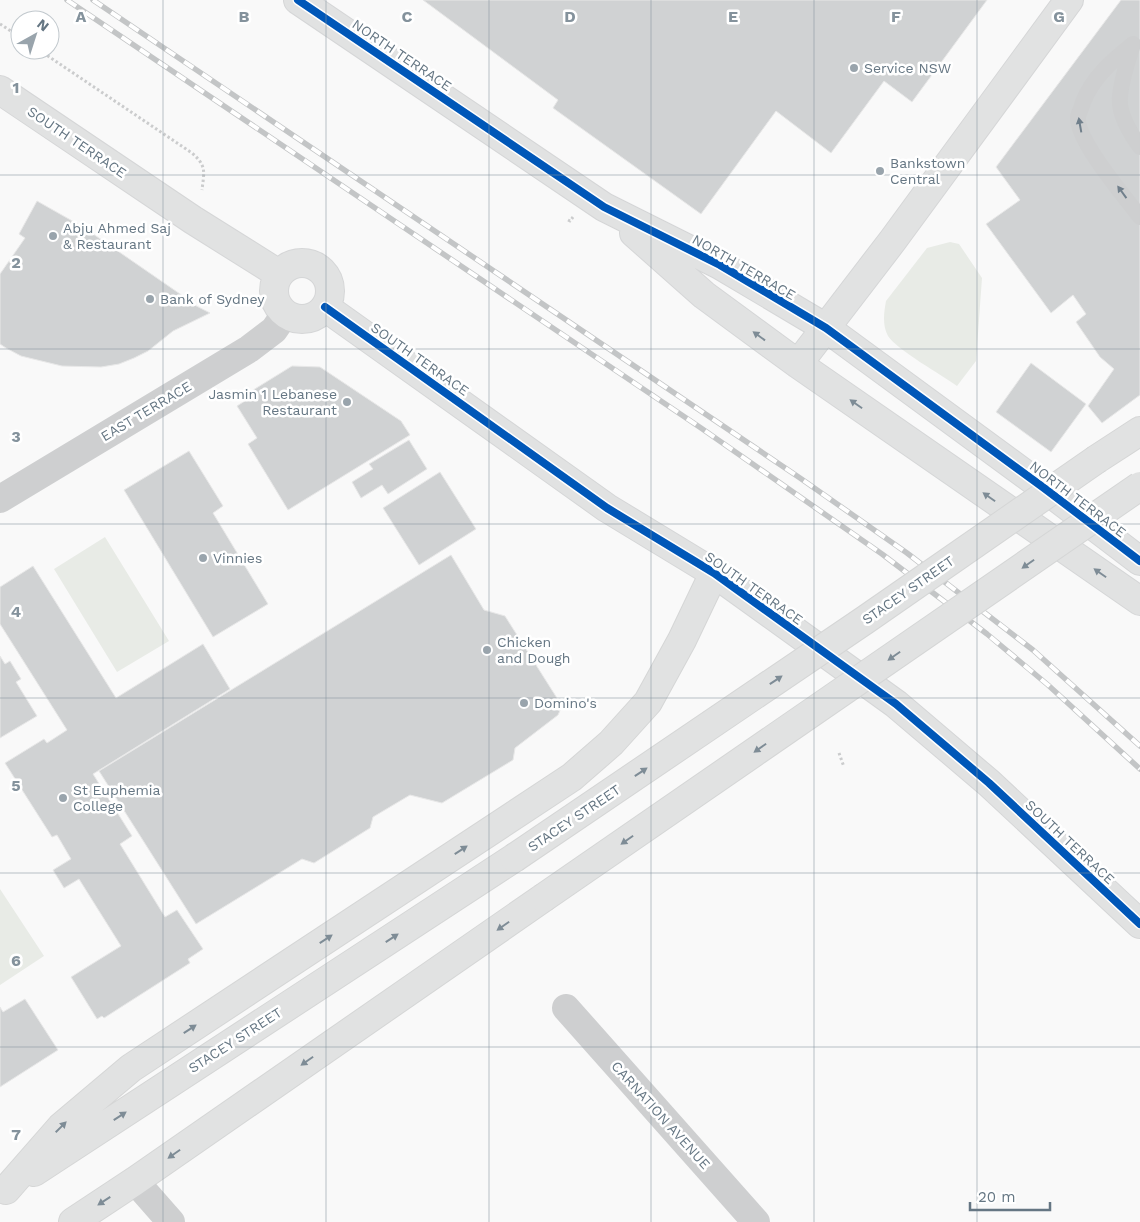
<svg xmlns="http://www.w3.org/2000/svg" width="1140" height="1222" viewBox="0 0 1140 1222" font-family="'Work Sans',sans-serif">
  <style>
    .green { fill: #e8ebe6 }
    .building { fill: #d0d2d3; stroke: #e8e8e8 }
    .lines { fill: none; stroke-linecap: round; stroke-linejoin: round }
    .secondary-casing { stroke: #d5d6d7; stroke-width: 30 }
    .highway-casing { stroke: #d5d6d6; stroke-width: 30 }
    .path { stroke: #cbcccd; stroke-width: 3; stroke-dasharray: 2.5 2.5; stroke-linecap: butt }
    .lane { stroke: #cecfd0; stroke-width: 16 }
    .street { stroke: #cecfd0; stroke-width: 28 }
    .secondary { stroke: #e1e2e2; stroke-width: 28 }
    .highway { stroke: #e1e2e2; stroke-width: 28 }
    .rail-casing { stroke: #c3c5c6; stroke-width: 5.5 }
    .rail { stroke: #fff; stroke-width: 4; stroke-dasharray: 11; stroke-linecap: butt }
    .highway-bridge-casing { stroke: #d5d6d6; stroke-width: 30; stroke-linecap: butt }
    .highway-bridge { stroke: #e1e2e2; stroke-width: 28 }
    .cycleway-casing { stroke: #fff; stroke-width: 11 }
    .cycleway { stroke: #0057b8; stroke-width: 8 }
    .oneway { fill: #707f8b }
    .oneway2 { fill: #7e8c96 }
    .grid { fill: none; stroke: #84929c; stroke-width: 1; stroke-opacity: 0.55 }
    .poi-dot { fill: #99a4ac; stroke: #fff; stroke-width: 2 }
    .labels { text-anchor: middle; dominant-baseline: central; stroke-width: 5; stroke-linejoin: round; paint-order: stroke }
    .street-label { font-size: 14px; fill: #657683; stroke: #fff }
    .poi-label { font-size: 14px; fill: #657683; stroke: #fff; text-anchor: start }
    .grid-label { font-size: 16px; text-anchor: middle; font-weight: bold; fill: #84929c; stroke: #fff; stroke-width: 5; stroke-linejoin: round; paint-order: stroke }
  </style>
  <rect width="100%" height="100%" fill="#f9f9f9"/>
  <path class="green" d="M950 242 959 244 982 278 976 361 957 386C942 375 897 350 888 336 882 325 884 312 886 301L927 248Z
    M105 537 169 641 117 672 54 569Z
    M0 889 44 956 0 985Z"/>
  <path class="building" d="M423 0H987L912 102 884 81 831 153 776 111 701 214 553 108 558 100Z
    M1121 0H1140V395L1102 423 1088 406 1114 369 1100 357 1076 322 1086 314 1073 295 1051 313 986 224 1020 200 996 167Z
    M37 201 83 227 183 296 181 298 210 313 173 331 148 351 134 358 119 364 101 367 62 366 21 356 6 348 0 344V274L25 238 19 234Z
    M1031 363 1086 404 1051 452 996 412Z
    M292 366 320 367 401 421 410 435 288 510 248 444 257 438 237 406 248 399 245 395Z
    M409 440 427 469 388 494 382 485 361 498 352 482 373 469 369 464Z
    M189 451 223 506 213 513 268 604 213 637 124 490Z
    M440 472 476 529 419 565 383 508Z
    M451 555 484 610 505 616 562 706 558 715 515 748 513 760 442 803 410 795 373 817 370 828 314 863 302 859 196 924 99 771Z
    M33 566 116 698 203 644 230 689 93 774 132 836 120 844 165 917 177 910 203 949 188 959 190 963 104 1018 102 1016 97 1019 71 977 121 946 79 879 64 888 53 870 71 859 57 835 52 837 5 763 44 739 47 743 67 730 0 624V587Z
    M0 656 5 664 10 661 21 679 16 682 37 716 0 738Z
    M25 999 58 1050 0 1087V1007L3 1012Z"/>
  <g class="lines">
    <g class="secondary-casing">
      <path id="secondary" d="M298 0 604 207 720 265 826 328 1044 488 1140 561
        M0 90 193 220 279 274
        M634 233 704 295 798 364 1140 601
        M274 291a28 28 0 1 1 56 0a28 28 0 1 1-56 0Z
        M325 307 607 508 714 573 896 704 989 783 1140 924
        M798 364 893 240 1069 0"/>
    </g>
    <g class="highway-casing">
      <path id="highway" d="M1097 459 1140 431
        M34 1172 514 858
        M6 1190 61 1127 131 1068 572 777 611 743 648 702 682 640 714 573
        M73 1222 135 1181 543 898"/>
    </g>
    <path class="path" d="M0 24 20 37
      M39 50 192 153C207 166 204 172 202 190
      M568 220 570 221 573 217
      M839 753 844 767"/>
    <path class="lane" d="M1133 44C1112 61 1093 77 1083 102 1082 107 1079 112 1078 117 1076 140 1125 197 1140 217
      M1133 44C1128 61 1121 80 1120 97 1118 114 1131 134 1140 147"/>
    <path class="street" d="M0 499 249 349 274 330 285 314
      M566 1008 756 1222
      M135 1181 171 1222"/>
    <use href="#secondary" class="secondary"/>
    <use href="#highway" class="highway"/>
    <g class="rail-casing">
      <path id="rail" d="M67 0 701 428 882 554 987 634 1048 685 1140 769
        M93 0 800 478 907 553 1033 650 1140 746"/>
    </g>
    <use href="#rail" class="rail"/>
    <g class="highway-bridge-casing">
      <path id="highway-bridge" d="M514 858 865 620 1097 459
        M543 898 1140 486"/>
    </g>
    <use href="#highway-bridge" class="highway-bridge"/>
    <g class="cycleway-casing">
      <path id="cycleway" d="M298 0 604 207 720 265 826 328 1044 488 1140 561
        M325 307 607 508 714 573 896 704 989 783 1140 924"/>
    </g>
    <use href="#cycleway" class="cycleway"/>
  </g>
  <defs><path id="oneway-solid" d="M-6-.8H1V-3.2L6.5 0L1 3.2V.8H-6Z" transform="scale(1.25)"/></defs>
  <g class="oneway">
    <use href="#oneway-solid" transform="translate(1080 125) rotate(-100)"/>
    <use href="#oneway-solid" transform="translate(1122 192) rotate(-126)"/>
  </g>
  <g class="oneway2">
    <use href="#oneway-solid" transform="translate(759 336) rotate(-144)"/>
    <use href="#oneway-solid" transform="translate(856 404) rotate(-145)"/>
    <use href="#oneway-solid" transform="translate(989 497) rotate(-145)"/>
    <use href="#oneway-solid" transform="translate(1028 564) rotate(145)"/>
    <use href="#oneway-solid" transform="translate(1100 573) rotate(-145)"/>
    <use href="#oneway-solid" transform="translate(894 656) rotate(145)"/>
    <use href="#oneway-solid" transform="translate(776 680) rotate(-34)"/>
    <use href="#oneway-solid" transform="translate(760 748) rotate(145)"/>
    <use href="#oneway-solid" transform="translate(641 772) rotate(-34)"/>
    <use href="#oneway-solid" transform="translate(627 840) rotate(145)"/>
    <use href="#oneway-solid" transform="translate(461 850) rotate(-33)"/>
    <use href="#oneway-solid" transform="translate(503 926) rotate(145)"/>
    <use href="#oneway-solid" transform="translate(392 938) rotate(-33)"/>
    <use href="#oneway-solid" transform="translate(326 939) rotate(-33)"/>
    <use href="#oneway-solid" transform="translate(190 1029) rotate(-33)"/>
    <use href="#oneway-solid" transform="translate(307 1061) rotate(145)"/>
    <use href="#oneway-solid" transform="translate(120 1116) rotate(-33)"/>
    <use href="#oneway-solid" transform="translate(61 1127) rotate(-45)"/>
    <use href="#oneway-solid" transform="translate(174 1154) rotate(145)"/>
    <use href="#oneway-solid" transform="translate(104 1201) rotate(147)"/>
  </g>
  <path class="grid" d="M163 0V1222M326 0V1222M489 0V1222M651 0V1222M814 0V1222M977 0V1222M0 175H1140M0 349H1140M0 524H1140M0 698H1140M0 873H1140M0 1047H1140"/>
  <g class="poi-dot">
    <circle cx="854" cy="68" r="5"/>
    <circle cx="880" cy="171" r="5"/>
    <circle cx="53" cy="236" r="5"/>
    <circle cx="150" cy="299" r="5"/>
    <circle cx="347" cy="402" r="5"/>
    <circle cx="203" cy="558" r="5"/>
    <circle cx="487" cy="650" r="5"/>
    <circle cx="524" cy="703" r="5"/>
    <circle cx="63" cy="798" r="5"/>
  </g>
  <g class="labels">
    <g class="street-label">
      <text transform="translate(402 55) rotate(34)">NORTH TERRACE</text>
      <text transform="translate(77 142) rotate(34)">SOUTH TERRACE</text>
      <text transform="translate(744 267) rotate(30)">NORTH TERRACE</text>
      <text transform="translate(420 359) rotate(35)">SOUTH TERRACE</text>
      <text transform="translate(146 411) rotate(-31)">EAST TERRACE</text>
      <text transform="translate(1078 499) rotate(37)">NORTH TERRACE</text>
      <text transform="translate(754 588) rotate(35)">SOUTH TERRACE</text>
      <text transform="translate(908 590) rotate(-35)">STACEY STREET</text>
      <text transform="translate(574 818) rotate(-34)">STACEY STREET</text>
      <text transform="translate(1070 842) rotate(43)">SOUTH TERRACE</text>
      <text transform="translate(235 1040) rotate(-33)">STACEY STREET</text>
      <text transform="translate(661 1115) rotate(48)">CARNATION AVENUE</text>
    </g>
    <g class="poi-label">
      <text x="864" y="68">Service NSW</text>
      <text x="890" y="163">Bankstown<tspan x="890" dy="16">Central</tspan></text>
      <text x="63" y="228">Abju Ahmed Saj<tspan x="63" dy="16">&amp; Restaurant</tspan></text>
      <text x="160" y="299">Bank of Sydney</text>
      <text x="337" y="394" text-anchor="end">Jasmin 1 Lebanese<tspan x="337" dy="16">Restaurant</tspan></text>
      <text x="213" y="558">Vinnies</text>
      <text x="497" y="642">Chicken<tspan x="497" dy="16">and Dough</tspan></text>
      <text x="534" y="703">Domino's</text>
      <text x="73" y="790">St Euphemia<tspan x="73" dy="16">College</tspan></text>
    </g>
  </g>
  <g class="grid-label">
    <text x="81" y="22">A</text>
    <text x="244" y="22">B</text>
    <text x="407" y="22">C</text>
    <text x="570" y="22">D</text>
    <text x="733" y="22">E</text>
    <text x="896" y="22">F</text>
    <text x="1059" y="22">G</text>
    <text x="16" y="93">1</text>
    <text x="16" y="268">2</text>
    <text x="16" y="442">3</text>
    <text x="16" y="617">4</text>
    <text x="16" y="791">5</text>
    <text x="16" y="966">6</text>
    <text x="16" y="1140">7</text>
  </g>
  <g transform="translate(35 35) rotate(39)"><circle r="24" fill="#ffffff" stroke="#c1c8cd"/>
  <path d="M0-4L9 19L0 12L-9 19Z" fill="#99a4ac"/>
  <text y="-8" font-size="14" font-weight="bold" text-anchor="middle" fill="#657683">N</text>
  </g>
  <path d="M970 1202v8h80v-8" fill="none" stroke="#657683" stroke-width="2.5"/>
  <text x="978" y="1202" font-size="15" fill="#657683" stroke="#ffffff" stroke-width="4" paint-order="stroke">20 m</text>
</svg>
